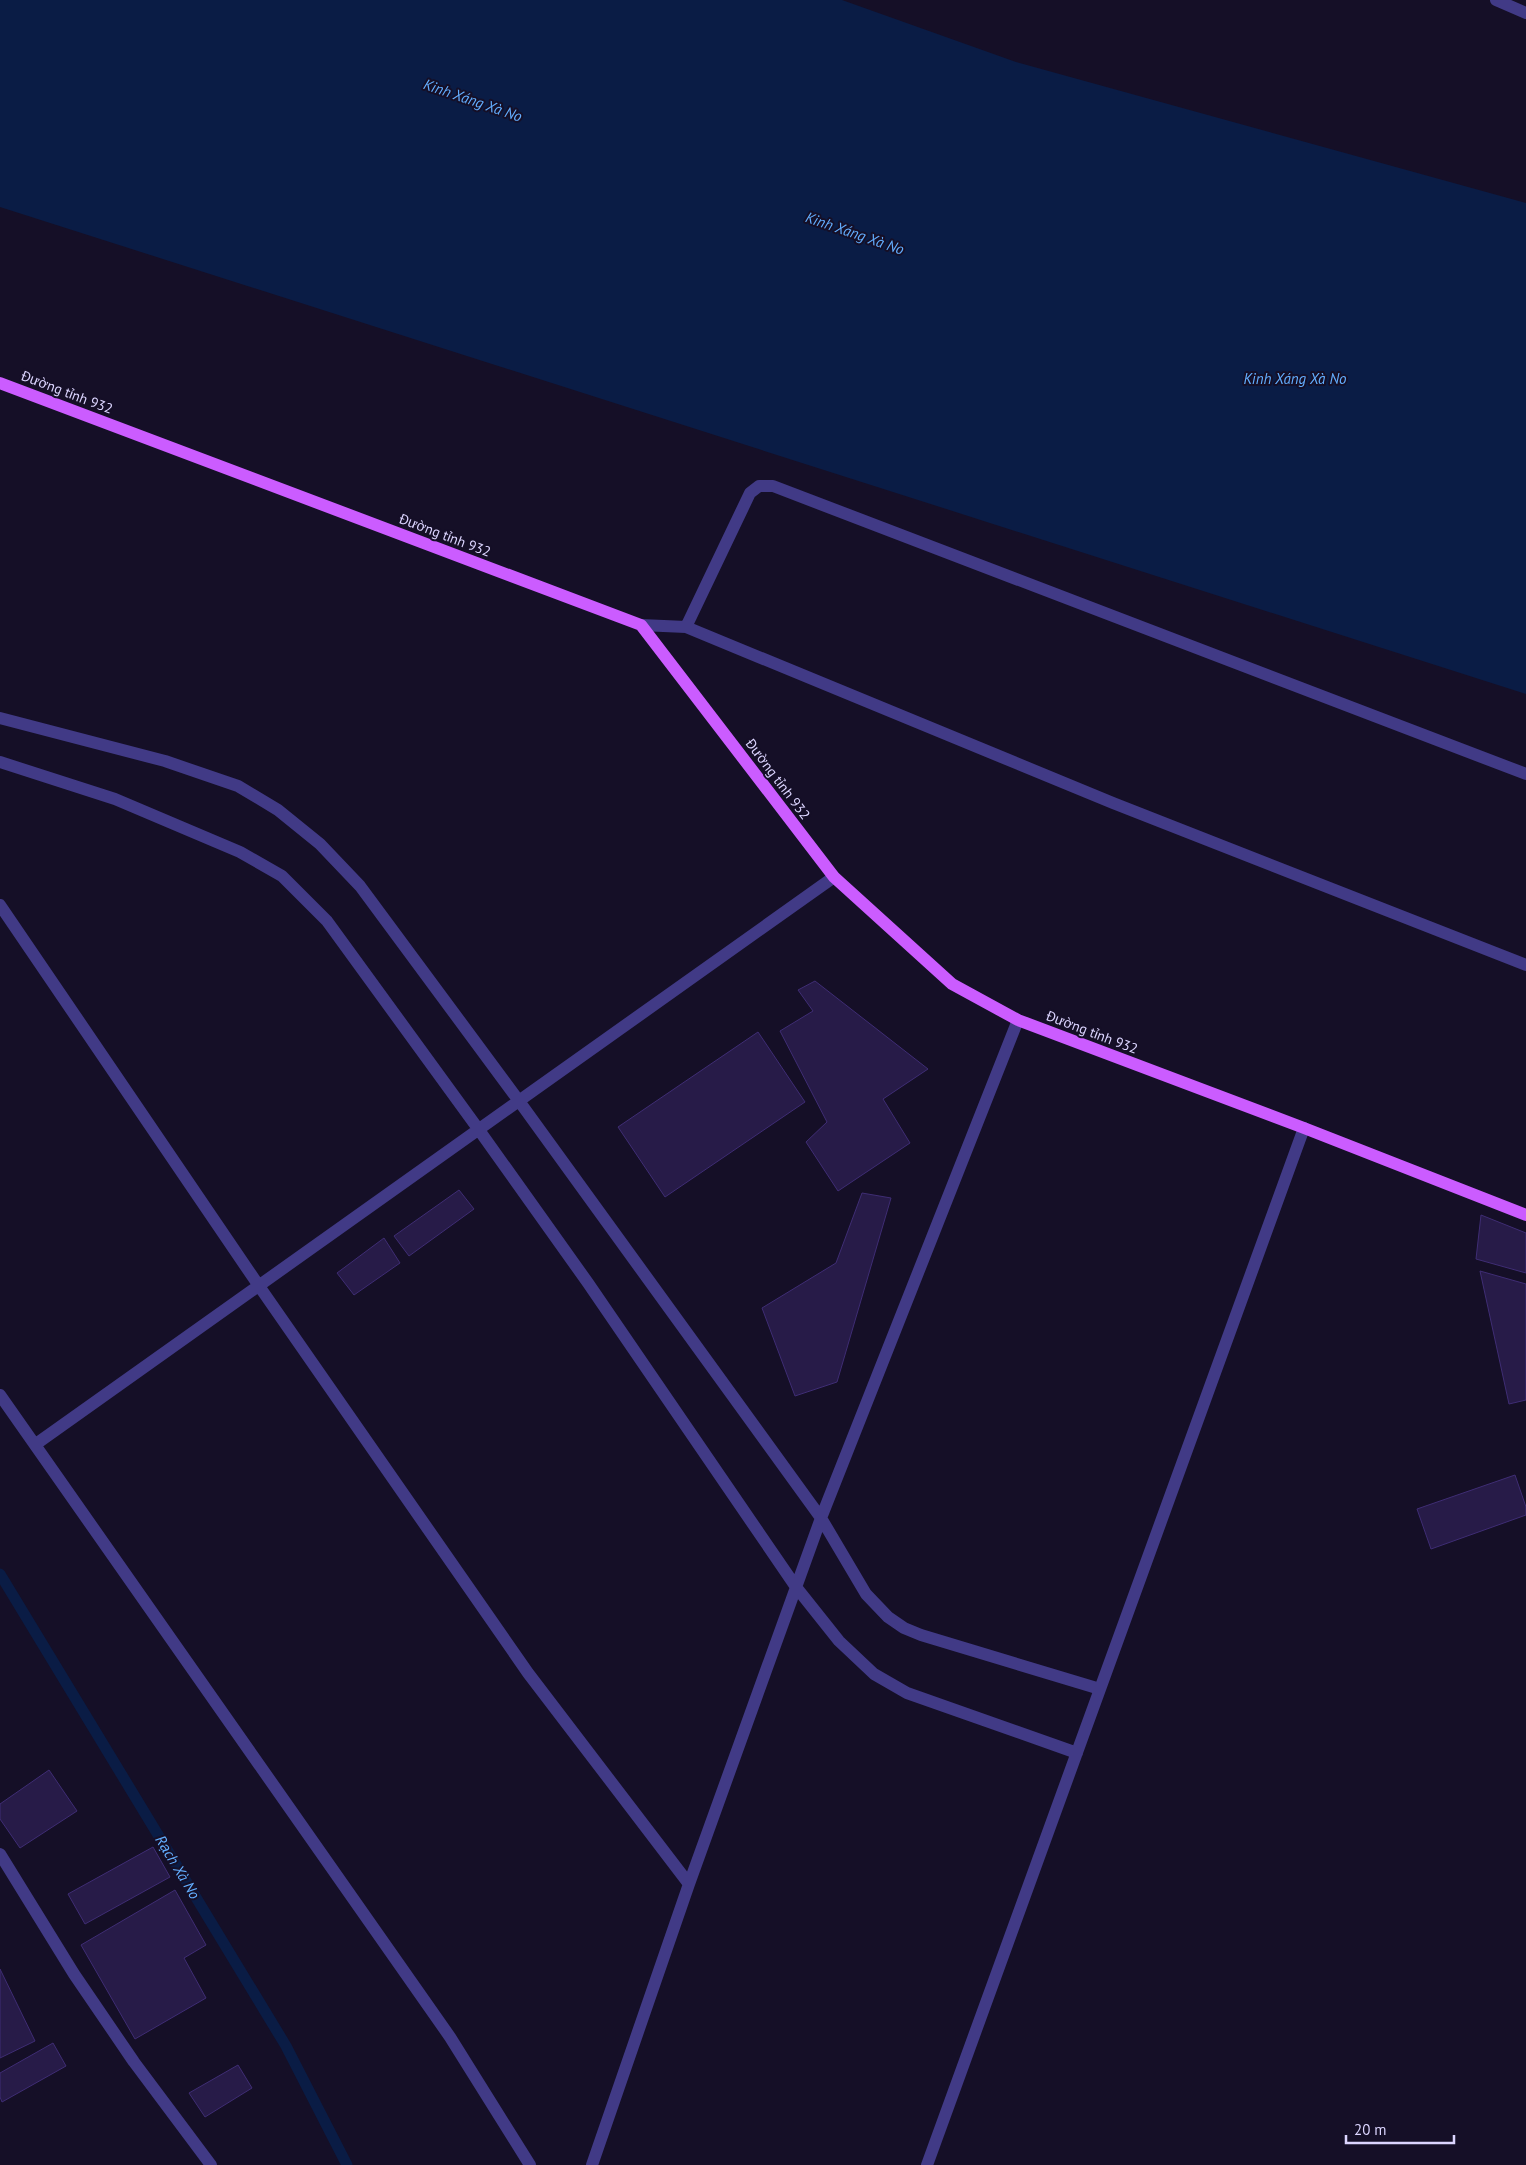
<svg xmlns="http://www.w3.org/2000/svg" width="1526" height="2165" viewBox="0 0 1526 2165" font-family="'PT Sans',sans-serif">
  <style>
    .water { fill: #0a1c45 }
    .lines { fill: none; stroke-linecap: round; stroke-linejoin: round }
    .stream { stroke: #0a1c45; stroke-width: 11 }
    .building { fill: #271b48; stroke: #3f2d74 }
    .minor { stroke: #413a86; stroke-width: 12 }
    .major { stroke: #cb5cff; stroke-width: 12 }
    .labels { text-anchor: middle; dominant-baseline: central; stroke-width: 4; stroke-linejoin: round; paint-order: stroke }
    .street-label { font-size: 14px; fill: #dcd5ff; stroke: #150f27 }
    .water-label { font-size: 15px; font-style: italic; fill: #63aeff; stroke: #150f27 }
  </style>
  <rect width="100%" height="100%" fill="#150f27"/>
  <path class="water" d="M0 0H842L1016 62 1526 203V694L0 207Z"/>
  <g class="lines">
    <path class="stream" d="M0 1574 286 2046 347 2165"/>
  </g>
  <path class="building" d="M815 981 928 1069 883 1099 910 1143 838 1191 806 1142 827 1122 780 1031 813 1011 798 990Z
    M758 1032 805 1102 665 1197 618 1127Z
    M459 1190 474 1209 409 1256 394 1236Z
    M862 1193 891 1198 837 1382 795 1396 762 1308 836 1263Z
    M1481 1215 1526 1233V1273L1476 1259Z
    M384 1238 400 1263 354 1295 337 1273Z
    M1480 1271 1526 1284V1400L1509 1404Z
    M1515 1475 1526 1507V1515L1431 1549 1417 1509Z
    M49 1770 77 1811 20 1848 0 1819V1804Z
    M153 1847 170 1877 85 1924 68 1894Z
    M175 1890 206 1945 184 1958 206 1998 135 2039 81 1945Z
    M0 1969 35 2041 0 2058Z
    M53 2043 66 2066 2 2102 0 2097V2073Z
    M238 2065 252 2088 205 2117 189 2093Z"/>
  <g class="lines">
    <path class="minor" d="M1496 0 1526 13
      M641 625 686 627 1113 803 1526 965
      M686 627 750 493 759 486H773L1526 774
      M0 718 165 761 238 786 278 810 320 844 360 886 519 1101 821 1518 866 1594 888 1617 904 1628 921 1635 1100 1689
      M0 762 115 799 240 852 282 876 327 921 479 1130 588 1283 796 1587 839 1641 874 1674 907 1693 1077 1753
      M0 905 259 1286 528 1673 689 1884
      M0 1395 450 2037 530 2165
      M36 1444 834 877
      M0 1854 74 1974 134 2062 211 2165
      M592 2165 689 1884 821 1518 1018 1020
      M927 2165 1304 1128"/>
    <path class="major" d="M0 383 641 625 834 877 952 984 1018 1020 1304 1128 1526 1215"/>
  </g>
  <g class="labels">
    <g class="street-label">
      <text transform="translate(67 392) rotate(21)">Đường tỉnh 932</text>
      <text transform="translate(445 535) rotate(21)">Đường tỉnh 932</text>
      <text transform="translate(778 779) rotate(53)">Đường tỉnh 932</text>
      <text transform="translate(1092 1032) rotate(21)">Đường tỉnh 932</text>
    </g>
    <g class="water-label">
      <text transform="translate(473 100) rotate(19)">Kinh Xáng Xà No</text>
      <text transform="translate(855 233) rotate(19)">Kinh Xáng Xà No</text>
      <text x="1295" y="378">Kinh Xáng Xà No</text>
      <text transform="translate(178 1867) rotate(59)">Rạch Xà No</text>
    </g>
  </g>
  <path d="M1346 2135v8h108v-8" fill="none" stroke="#dcd5ff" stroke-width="2.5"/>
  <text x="1354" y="2135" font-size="15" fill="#dcd5ff" stroke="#150f27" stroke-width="4" paint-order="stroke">20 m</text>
</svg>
